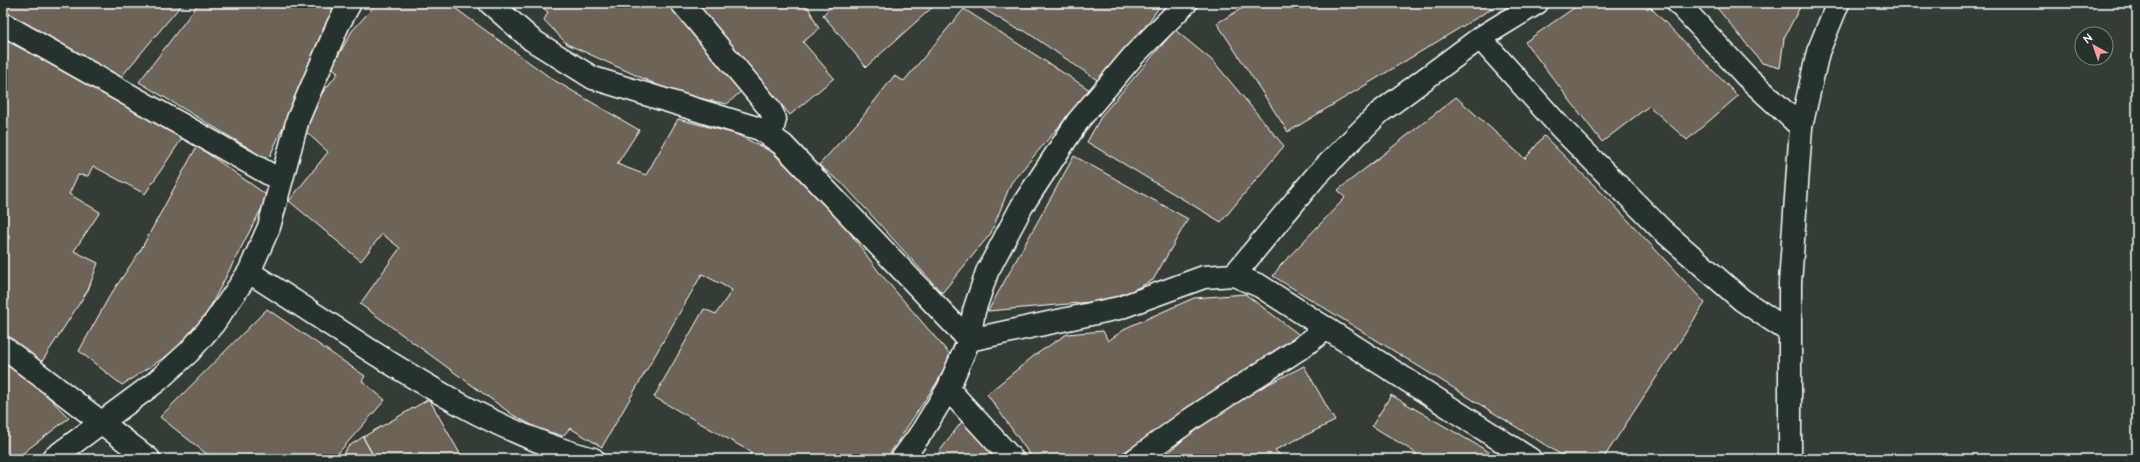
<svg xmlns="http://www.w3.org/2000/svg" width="2140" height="462" viewBox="0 0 2140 462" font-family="'Architects Daughter',sans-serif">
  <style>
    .building { fill: #6d6356; stroke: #fff }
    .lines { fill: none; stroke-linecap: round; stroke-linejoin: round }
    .street-casing { stroke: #fff; stroke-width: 25 }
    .street { stroke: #26332d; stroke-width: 22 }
  </style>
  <rect width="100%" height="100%" fill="#343d35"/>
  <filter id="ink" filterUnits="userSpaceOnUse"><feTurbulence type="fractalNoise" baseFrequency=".025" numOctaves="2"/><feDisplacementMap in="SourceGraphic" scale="8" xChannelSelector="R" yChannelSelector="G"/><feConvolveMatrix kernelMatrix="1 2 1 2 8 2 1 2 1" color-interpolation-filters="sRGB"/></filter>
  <g filter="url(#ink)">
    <path class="building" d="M3 3H183L121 77 3 12Z
      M199 3H334L325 33 270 156 261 158 252 150 139 82Z
      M377 3H448L552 79 639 130 617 164 646 175 678 119 736 134 772 152 806 184 842 222 879 272 953 358 886 459H747L751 452 654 397 704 309 716 314 732 290 702 274 602 447 570 428 563 436 539 429 513 415 360 304 400 248 382 234 361 261 289 201 328 152 304 130 316 101 338 73 332 67 352 31Z
      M537 3H671L744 89 727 104 675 93 567 44 544 20 548 12Z
      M697 3H806L819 29 803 42 834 78 790 115Z
      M834 3H937L866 67 823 15Z
      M974 3H1162L1138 37 1100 82 1025 31 1015 28Z
      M1251 3H1501L1288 132 1217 23Z
      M1581 3H1646L1738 96 1687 140 1649 106 1602 142 1525 42Z
      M1713 3H1802L1784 38 1780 68 1762 63Z
      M964 9 1090 90 1011 183 991 233 942 293 845 186 819 165 860 120 894 76 904 81Z
      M1175 30 1214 62 1284 146 1221 222 1087 142 1102 115Z
      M3 39 136 108 183 137 145 194 93 166 88 176 78 175 69 194 100 212 74 251 98 263 88 290 41 363 3 333V246L10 237 3 234Z
      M1456 97 1525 159 1544 136 1613 204 1705 303 1603 459H1568L1273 276 1280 266 1345 198 1338 190Z
      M197 146 268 196 194 338 122 385 79 351 109 297 140 251Z
      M1074 156 1188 219 1153 280 1114 300 988 311Z
      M1245 294 1305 339 1113 459H1033L987 394 1035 355 1067 334 1103 331 1108 341 1128 327 1194 298Z
      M267 309 365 376 362 381 385 400 333 459H213L160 417Z
      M3 356 20 368 69 418 15 459H3Z
      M1304 366 1335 421 1275 450 1284 459H1161L1198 427 1249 394Z
      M1391 395 1501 459H1413L1416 453 1372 426Z
      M429 399 463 459H375L363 437Z
      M963 420 1000 459H934Z
      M363 437 375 459H339L349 446Z"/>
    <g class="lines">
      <g class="street-casing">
        <path id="street" d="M490 3 532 40 593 78 760 129 783 145 969 340 1119 308 1204 277 1234 275 1260 286 1530 459
          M682 3 770 109 775 119 771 135
          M1678 3 1746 76 1801 127
          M3 24 280 180
          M1480 38 1561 128 1662 230 1742 300 1790 332
          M249 272C290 298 331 325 371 351 441 395 512 438 593 459
          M1234 275 1316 176 1379 113 1480 38 1537 3
          M3 347 149 459
          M948 389 1012 459
          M52 459 156 382 189 352 214 323 249 272 269 227 298 119 338 25 350 3
          M902 459 921 433 948 389 969 340 974 311 987 272 1022 206 1078 121 1134 55 1186 3
          M1136 459 1191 419 1302 347 1327 328
          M1790 459V283L1801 127 1818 52 1838 3"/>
      </g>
      <use href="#street" class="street"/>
    </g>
  </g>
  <rect width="2140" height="462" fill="none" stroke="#26332d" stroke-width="16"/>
  <rect x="8" y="8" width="2124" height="446" fill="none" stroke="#fff" stroke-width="1.5" filter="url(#ink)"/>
  <g transform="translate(2094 46) rotate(320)"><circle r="19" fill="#26332d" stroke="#7d8581"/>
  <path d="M0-3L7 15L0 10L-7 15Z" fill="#ff9aa2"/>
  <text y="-6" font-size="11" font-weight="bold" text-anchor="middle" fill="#ffffff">N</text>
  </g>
</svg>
